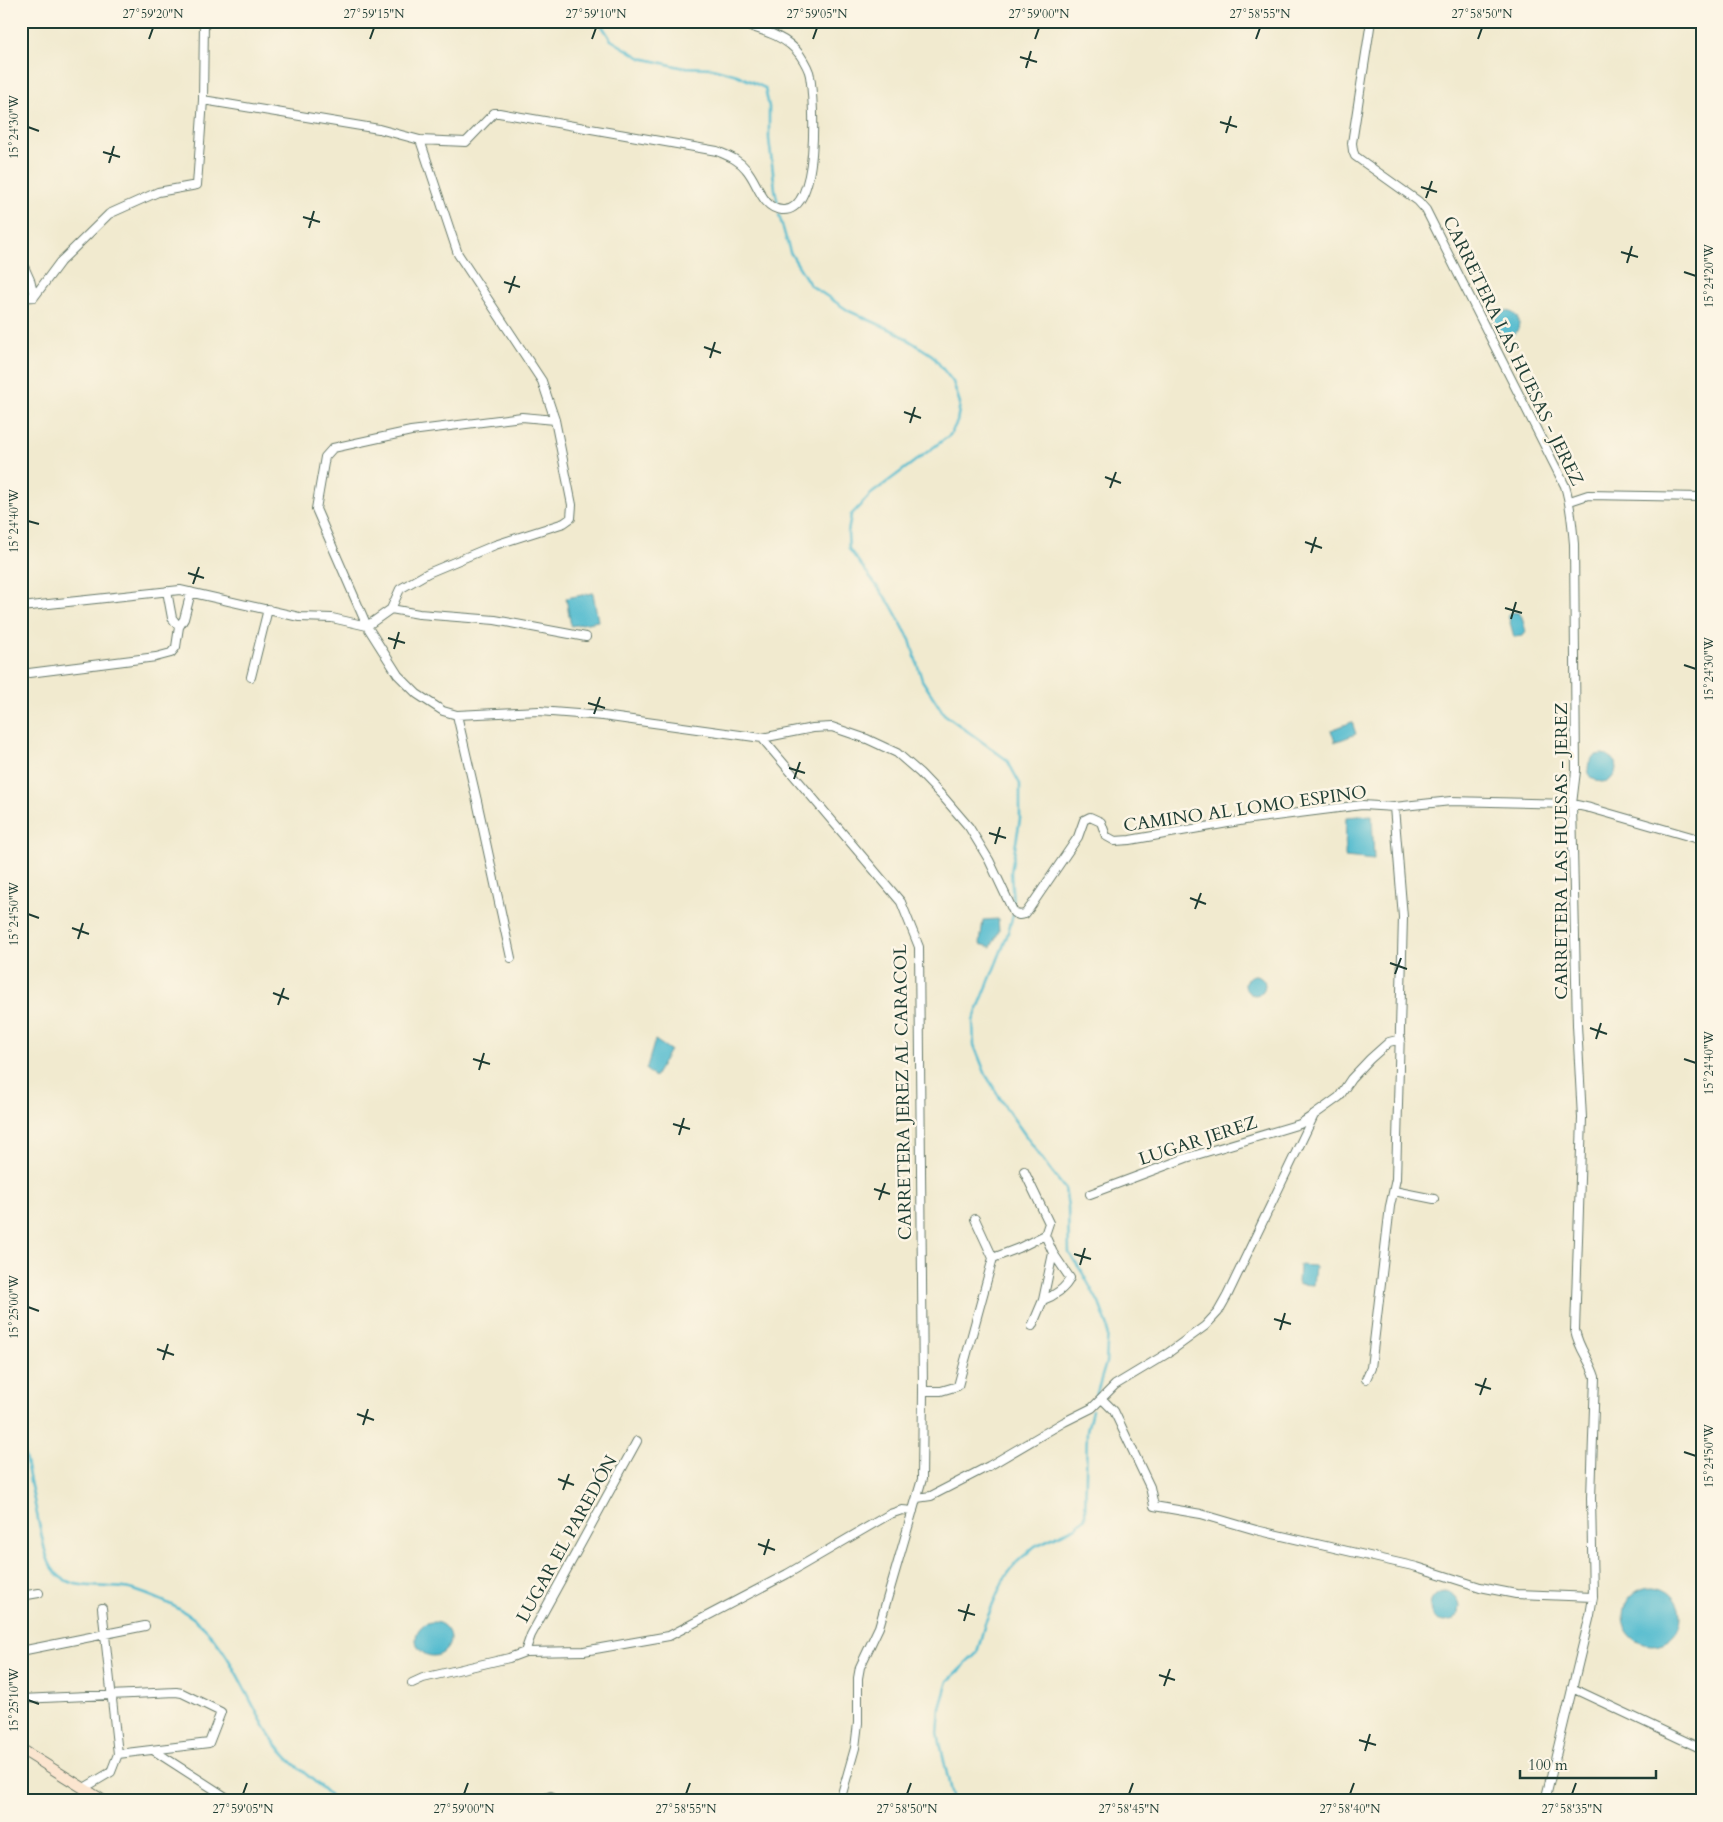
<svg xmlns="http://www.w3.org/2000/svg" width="1723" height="1822" viewBox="0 0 1723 1822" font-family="Cardo,serif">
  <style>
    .water { fill: #52bbcf; stroke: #387c82 }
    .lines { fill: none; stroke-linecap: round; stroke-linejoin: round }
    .stream { stroke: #52bbcf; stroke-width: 2.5 }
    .street-casing { stroke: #687a6a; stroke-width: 10 }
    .secondary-casing { stroke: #687a6a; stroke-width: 12 }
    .street { stroke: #fff; stroke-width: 8 }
    .secondary { stroke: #fbe5cf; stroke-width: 10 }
    .ticks { fill: none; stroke: #1f3d34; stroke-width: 2 }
    .labels { text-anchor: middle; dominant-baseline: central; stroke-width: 5; stroke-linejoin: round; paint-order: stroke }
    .street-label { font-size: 18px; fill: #1f3d34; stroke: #fcf5e5 }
    .neatline { fill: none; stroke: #1f3d34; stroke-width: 2 }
    .ticks-label { font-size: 12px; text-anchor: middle; fill: #1f3d34 }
  </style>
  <rect width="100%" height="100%" fill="#fcf5e5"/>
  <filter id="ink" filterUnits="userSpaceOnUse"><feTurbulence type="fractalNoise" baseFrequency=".02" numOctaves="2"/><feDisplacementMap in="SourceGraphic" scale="10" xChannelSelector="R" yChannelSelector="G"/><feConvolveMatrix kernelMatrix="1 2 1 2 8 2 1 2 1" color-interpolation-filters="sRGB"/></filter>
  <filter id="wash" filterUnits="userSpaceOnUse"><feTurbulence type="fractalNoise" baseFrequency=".0096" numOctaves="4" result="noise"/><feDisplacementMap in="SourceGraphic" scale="20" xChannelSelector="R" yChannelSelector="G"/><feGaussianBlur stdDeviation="1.12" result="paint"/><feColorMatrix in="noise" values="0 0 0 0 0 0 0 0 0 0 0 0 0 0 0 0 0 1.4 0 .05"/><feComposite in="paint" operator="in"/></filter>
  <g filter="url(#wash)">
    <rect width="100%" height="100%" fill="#f1eacf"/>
    <path class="water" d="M1493 324a13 13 0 1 1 26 0a13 13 0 1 1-26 0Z
      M593 593 598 621 571 626 566 598Z
      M1512 612 1519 613 1522 617 1526 632 1523 636 1514 637 1508 615Z
      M1352 722 1356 734 1335 742 1331 730Z
      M1588 768a14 14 0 1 1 28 0a14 14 0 1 1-28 0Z
      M1372 815 1374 860 1345 857 1346 817Z
      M998 919 999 931 991 947 980 944 983 920Z
      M1245 985a10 10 0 1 1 20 0a10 10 0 1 1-20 0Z
      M655 1040 670 1050 655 1077 646 1070Z
      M1299 1265 1315 1266 1313 1285 1298 1284Z
      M1623 1616a29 29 0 1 1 58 0a29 29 0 1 1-58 0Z
      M1430 1607a15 15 0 1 1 30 0a15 15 0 1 1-30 0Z
      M416 1639a17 17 0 1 1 34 0a17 17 0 1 1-34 0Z"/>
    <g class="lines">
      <path class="stream" d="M599 21 611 40 641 58 680 67 712 68 737 75 765 88 769 107V139L775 189 778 204
        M779 215 790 252 810 285 849 311 896 332 932 355 953 382 960 403 957 422 950 435 871 494 851 515 848 533 849 549 891 605 910 640 922 680 944 714 1007 760 1020 784V819L1011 872 1013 904
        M1013 915 1006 939 973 1021 974 1045 986 1075 1006 1108 1048 1167 1065 1189 1068 1206 1069 1253 1082 1272 1099 1303 1108 1327 1106 1363 1094 1402
        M21 1435C26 1465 33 1494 39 1524 43 1539 44 1555 52 1568 69 1595 108 1582 134 1590 155 1597 181 1607 198 1622 234 1653 247 1702 273 1740 289 1765 316 1779 335 1801
        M953 1801 938 1734 940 1708 948 1681 977 1653 985 1623 1004 1579 1016 1563 1035 1546 1076 1527 1085 1518 1087 1431 1092 1410"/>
    </g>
  </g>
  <g filter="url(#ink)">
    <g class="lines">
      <g class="street-casing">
        <path id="street" d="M1371 21 1352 143 1353 151 1355 156 1418 201 1426 210 1565 486C1571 505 1572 524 1574 544L1576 771 1572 804 1577 1025 1582 1118 1575 1330C1579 1350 1589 1358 1595 1377L1591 1498 1593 1597 1590 1615 1545 1801
          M420 140 466 142 494 113H499L717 151C728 156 738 159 746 169 758 182 761 208 782 210 821 213 814 100 810 76 809 69 804 61 800 55 785 34 757 29 733 21
          M21 260 30 280 34 297
          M34 297 60 262 109 214 158 192 197 185 203 100 204 21
          M21 298 34 297
          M555 420 522 417 411 431 333 448 325 457 316 509 367 626 398 675 417 694 443 711 457 715 539 711 603 716 762 738 813 728 832 727 867 739 897 753 920 773 945 799 969 827 989 860 1014 913 1019 915 1025 914 1031 906 1078 837 1084 820 1090 817 1101 822 1106 836 1115 841 1130 840 1251 819 1362 805 1394 807 1451 801 1572 804 1590 808 1702 840
          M1570 501 1588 495 1702 497
          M167 591 172 618 179 627
          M21 607 180 590 299 617 332 618 367 626 391 609 400 589 428 573 495 545 564 523 571 518 572 505 555 420 542 381 458 254 420 140 379 129 203 100
          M391 609 419 614 495 620 586 637
          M21 674 156 657 171 653 176 647 179 627 184 619 191 592
          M251 677 268 609
          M457 715 477 801 511 958
          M762 738 901 902 919 947 923 1391 922 1479 879 1627 860 1667 858 1678V1723L855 1748 840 1801
          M1394 1191 1434 1199
          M1090 1194 1186 1158 1300 1124 1312 1116
          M993 1258 1019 1248 1045 1235 1049 1223 1024 1171
          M1043 1300C1054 1296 1066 1288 1070 1278L1053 1253 1045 1235
          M1032 1326 1043 1300 1053 1253
          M1366 1379 1371 1368 1390 1206 1396 1179 1403 917 1394 807
          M923 1391H941L958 1386 993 1258 975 1219
          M1102 1399 1114 1411 1150 1487 1154 1506 1201 1514 1256 1530 1417 1567 1480 1587 1516 1594 1593 1597
          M917 1498 931 1496 989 1466 1064 1422 1092 1408 1115 1385 1168 1353 1205 1326 1218 1312 1227 1296 1314 1115 1339 1097 1351 1079 1370 1059 1389 1042 1401 1039
          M21 1596 39 1593
          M21 1651 145 1626
          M525 1652 531 1635 637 1441
          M412 1683 423 1678 509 1658 525 1652 584 1651 669 1636 787 1574 890 1514 902 1510 913 1511
          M1572 1688 1702 1749
          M21 1699 176 1692 182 1693 221 1712 209 1743 118 1754
          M153 1750 229 1799 227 1801
          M84 1788 111 1772 118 1754 102 1608
          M537 1801 551 1796"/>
      </g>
      <g class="secondary-casing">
        <path id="secondary" d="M21 1749 104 1801"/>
      </g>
      <use href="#street" class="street"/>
      <use href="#secondary" class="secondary"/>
    </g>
  </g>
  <path class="ticks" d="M149 39 153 28M370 39 374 28M592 39 596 28M813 39 817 28M1035 39 1039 28M1256 39 1260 28M1478 39 1482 28M1020 57 1037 62M1026 68 1031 51M1220 122 1237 127M28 127 39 131M1226 133 1231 116M103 152 120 157M109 163 114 146M1421 187 1437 192M1426 198 1432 181M303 217 320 222M309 228 314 211M1621 252 1638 257M1627 263 1632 246M1684 272 1696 276M504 282 520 287M509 293 515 276M704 347 721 353M710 358 715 342M904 412 921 418M910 423 915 407M1105 477 1121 483M1110 488 1116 472M28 521 39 524M1305 542 1322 548M1311 553 1316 537M188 573 204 578M193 584 199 567M1505 608 1522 613M1511 619 1516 602M388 638 405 643M394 649 399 632M1684 665 1696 669M588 703 605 708M594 714 600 697M789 768 805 773M794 779 800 762M989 833 1006 838M995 844 1000 827M1190 898 1206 904M1195 909 1201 893M28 914 39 918M72 928 89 934M78 939 83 923M1390 963 1407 969M1395 974 1401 958M273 993 289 999M278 1005 284 988M1590 1028 1607 1034M1596 1039 1601 1023M473 1059 490 1064M1684 1059 1696 1063M479 1070 484 1053M673 1124 690 1129M679 1135 684 1118M874 1189 890 1194M879 1200 885 1183M1074 1254 1091 1259M1080 1265 1085 1248M28 1307 39 1311M1274 1319 1291 1324M1280 1330 1285 1313M157 1349 174 1355M163 1360 168 1344M1475 1384 1491 1389M1480 1395 1486 1378M357 1414 374 1420M363 1425 368 1409M1684 1452 1696 1456M558 1479 574 1485M563 1490 569 1474M758 1544 775 1550M764 1555 769 1539M958 1610 975 1615M964 1621 969 1604M1159 1675 1175 1680M1164 1686 1170 1669M28 1700 39 1704M1359 1740 1376 1745M1365 1751 1370 1734M243 1794 247 1783M464 1794 468 1783M686 1794 690 1783M907 1794 911 1783M1129 1794 1133 1783M1350 1794 1354 1783M1572 1794 1576 1783"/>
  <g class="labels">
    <g class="street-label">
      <text transform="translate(1513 351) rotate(64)">CARRETERA LAS HUESAS - JEREZ</text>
      <text transform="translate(1245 809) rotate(-8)">CAMINO AL LOMO ESPINO</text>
      <text transform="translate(1561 851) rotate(-90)">CARRETERA LAS HUESAS - JEREZ</text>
      <text transform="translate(903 1092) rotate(-91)">CARRETERA JEREZ AL CARACOL</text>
      <text transform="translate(1198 1141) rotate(-18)">LUGAR JEREZ</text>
      <text transform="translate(567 1539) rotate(-61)">LUGAR EL PAREDÓN</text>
    </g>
  </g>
  <rect width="1723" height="1822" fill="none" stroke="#fcf5e5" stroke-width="55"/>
  <path d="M1520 1770v8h136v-8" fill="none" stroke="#1f3d34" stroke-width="2.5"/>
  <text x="1528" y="1770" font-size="15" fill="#1f3d34" stroke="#fcf5e5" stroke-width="4" paint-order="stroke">100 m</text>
  <rect x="28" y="28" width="1668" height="1766" class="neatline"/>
  <g class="ticks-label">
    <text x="153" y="18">27°59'20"N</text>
    <text x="374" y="18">27°59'15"N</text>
    <text x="596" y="18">27°59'10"N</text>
    <text x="817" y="18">27°59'05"N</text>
    <text x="1039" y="18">27°59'00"N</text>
    <text x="1260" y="18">27°58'55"N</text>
    <text x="1482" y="18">27°58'50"N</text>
    <text transform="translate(14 127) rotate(-90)" y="4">15°24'30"W</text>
    <text transform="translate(1709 276) rotate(-90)" y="4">15°24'20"W</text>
    <text transform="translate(14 521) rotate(-90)" y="4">15°24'40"W</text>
    <text transform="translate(1709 669) rotate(-90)" y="4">15°24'30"W</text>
    <text transform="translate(14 914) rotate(-90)" y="4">15°24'50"W</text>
    <text transform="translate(1709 1063) rotate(-90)" y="4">15°24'40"W</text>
    <text transform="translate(14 1307) rotate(-90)" y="4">15°25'00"W</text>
    <text transform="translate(1709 1456) rotate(-90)" y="4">15°24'50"W</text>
    <text transform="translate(14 1700) rotate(-90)" y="4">15°25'10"W</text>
    <text x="243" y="1813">27°59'05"N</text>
    <text x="464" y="1813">27°59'00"N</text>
    <text x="686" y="1813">27°58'55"N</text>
    <text x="907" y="1813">27°58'50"N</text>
    <text x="1129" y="1813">27°58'45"N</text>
    <text x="1350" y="1813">27°58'40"N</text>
    <text x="1572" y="1813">27°58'35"N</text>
  </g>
</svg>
